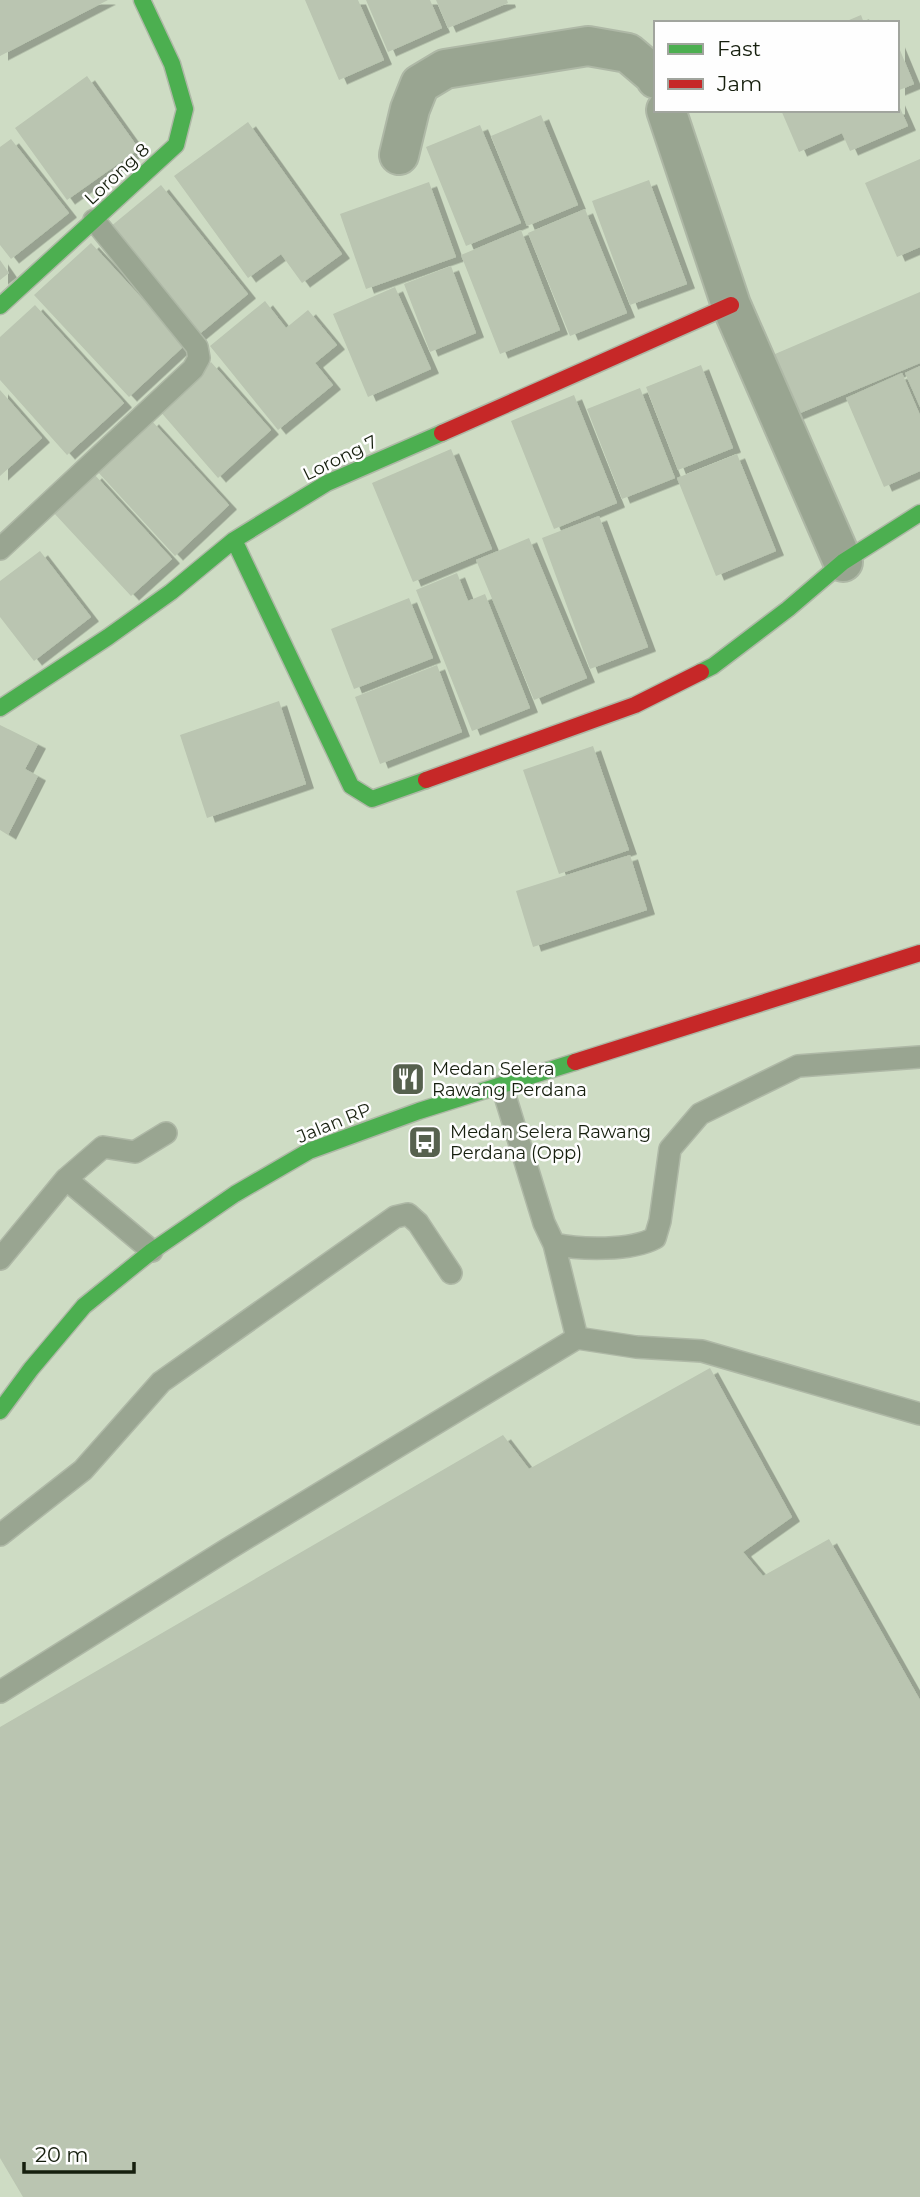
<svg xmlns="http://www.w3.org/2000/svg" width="920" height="2197" viewBox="0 0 920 2197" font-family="Montserrat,sans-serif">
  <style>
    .building { fill: #bac5b1; filter: url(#shadow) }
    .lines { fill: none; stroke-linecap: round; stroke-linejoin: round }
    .lane-casing { stroke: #aeb8a6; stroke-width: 24 }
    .street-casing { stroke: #aeb8a6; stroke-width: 42 }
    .fast-casing { stroke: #aeb8a6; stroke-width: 19 }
    .jam-casing { stroke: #aeb8a6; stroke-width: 19 }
    .lane { stroke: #99a591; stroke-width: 21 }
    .street { stroke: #99a591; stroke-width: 38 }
    .fast { stroke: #4caf50; stroke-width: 16 }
    .jam { stroke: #c62828; stroke-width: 16 }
    .labels { text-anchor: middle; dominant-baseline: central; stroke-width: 5; stroke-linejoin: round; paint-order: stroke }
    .street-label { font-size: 18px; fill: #161f0e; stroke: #fefefe }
    .poi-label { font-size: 18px; fill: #161f0e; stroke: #fefefe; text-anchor: start }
  </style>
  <defs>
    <filter id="shadow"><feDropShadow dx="8" dy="4.5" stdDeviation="0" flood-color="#0004"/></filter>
  </defs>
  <rect width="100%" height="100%" fill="#cedcc4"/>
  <path class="building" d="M0 0H108L0 56Z
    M305 0H358L384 60 339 80Z
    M366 0H430L442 28 388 52Z
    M436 0H507L508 3 448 28Z
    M861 15 864 23H842Z
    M897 43 914 84 897 91Z
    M87 76 139 149 67 200 15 128Z
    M897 101 908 126 850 151 842 133 799 152 781 110H897Z
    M541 115 578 205 527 226 491 136Z
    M248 122 342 254 302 283 281 254 248 278 174 176Z
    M480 125 521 223 466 246 426 147Z
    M11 139 69 213 11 259 0 245V147Z
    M920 159V247L897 257 865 183Z
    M649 180 687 284 630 305 592 201Z
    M429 182 456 257 366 289 340 214Z
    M161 185 248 294 197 336 110 227Z
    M585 209 627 313 570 336 528 233Z
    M521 230 560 330 500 354 461 255Z
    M91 243 185 345 129 397 34 295Z
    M0 260 9 273 0 280Z
    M451 266 476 333 430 352 404 284Z
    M395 287 431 369 368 397 333 314Z
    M920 292V363L793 416 768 357Z
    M265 301 286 328 308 310 337 345 315 363 333 385 278 430 210 346Z
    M35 305 124 403 67 455 0 380V337Z
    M211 362 271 430 218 478 159 410Z
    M701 365 733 448 678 470 646 387Z
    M920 366V407L905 373Z
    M902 373 920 415V471L884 487 846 398Z
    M640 388 675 478 622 499 587 409Z
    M0 390 42 438 0 476Z
    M574 395 617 503 554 529 511 421Z
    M151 420 229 505 175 556 97 471Z
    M451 449 492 549 413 582 372 483Z
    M737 454 776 551 716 576 677 478Z
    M94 474 172 559 131 596 53 512Z
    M599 516 648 647 590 669 542 538Z
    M529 538 587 678 534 700 476 560Z
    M40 551 91 617 34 661 0 617V581Z
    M457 573 468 601 485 594 530 708 472 731 416 590Z
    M409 598 433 658 354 689 331 629Z
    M437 665 462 732 380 764 355 697Z
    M279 701 306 784 207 818 180 735Z
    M0 725 38 744 25 769 38 776 8 835 0 830Z
    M593 746 629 850 559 874 523 770Z
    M630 855 647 910 533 947 516 891Z
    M710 1368 792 1517 743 1552 763 1576 829 1539 920 1700V2197H23L0 2158V1727L503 1435 529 1469Z"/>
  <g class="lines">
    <g class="lane-casing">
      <path id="lane" d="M0 549 193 369 199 358 197 347 94 220
        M502 1086 544 1223 554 1244C581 1250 631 1251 655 1238L660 1221 670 1149 700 1114 798 1066 920 1057
        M66 1179 152 1251
        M554 1244 577 1338
        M0 1259 66 1179 103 1147 135 1152 166 1133
        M0 1535 83 1470 161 1382 395 1217 408 1214 418 1223 451 1273
        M0 1692 228 1549 577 1338 636 1347 702 1351 920 1414"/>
    </g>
    <g class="street-casing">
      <path id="street" d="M666 110 731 305 843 562
        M399 155 410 109 420 84 445 69 588 46 628 53 655 76 656 79"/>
    </g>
    <g class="fast-casing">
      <path id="fast" d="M0 306 176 145 185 109 172 64 142 0
        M234 540 351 786 372 799 426 780
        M701 672 713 666 788 609 843 562 920 513
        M0 708 108 637 171 592 234 540 327 483 442 433
        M0 1411 31 1369 84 1306 152 1251 235 1194 309 1151 419 1111 575 1062"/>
    </g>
    <g class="jam-casing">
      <path id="jam" d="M442 433 731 305
        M426 780 635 705 701 672
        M575 1062 920 953"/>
    </g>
    <use href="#lane" class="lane"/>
    <use href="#street" class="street"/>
    <use href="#fast" class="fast"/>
    <use href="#jam" class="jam"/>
  </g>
  <defs>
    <g id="restaurant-square" transform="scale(1.75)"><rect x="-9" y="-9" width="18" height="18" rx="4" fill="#56614e" stroke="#fefefe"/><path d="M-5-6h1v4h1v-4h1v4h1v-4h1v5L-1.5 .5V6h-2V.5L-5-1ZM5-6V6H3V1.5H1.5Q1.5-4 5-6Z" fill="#fff"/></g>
    <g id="bus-square" transform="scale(1.75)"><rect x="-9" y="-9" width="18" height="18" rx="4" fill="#56614e" stroke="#fefefe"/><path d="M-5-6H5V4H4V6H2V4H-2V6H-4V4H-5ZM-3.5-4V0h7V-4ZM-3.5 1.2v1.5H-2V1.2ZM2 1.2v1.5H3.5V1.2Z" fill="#fff"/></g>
  </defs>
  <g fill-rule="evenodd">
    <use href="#restaurant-square" x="408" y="1079"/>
    <use href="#bus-square" x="425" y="1142"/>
  </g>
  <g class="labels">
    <g class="street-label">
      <text transform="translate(117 174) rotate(-43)">Lorong 8</text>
      <text transform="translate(340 458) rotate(-26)">Lorong 7</text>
      <text transform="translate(334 1123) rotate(-22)">Jalan RP</text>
    </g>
    <g class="poi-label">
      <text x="432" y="1069">Medan Selera<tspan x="432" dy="21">Rawang Perdana</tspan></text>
      <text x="450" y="1132">Medan Selera Rawang<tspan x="450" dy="21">Perdana (Opp)</tspan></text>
    </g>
  </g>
  <rect x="654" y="21" width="245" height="91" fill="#fefefe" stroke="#a1a59e" stroke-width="2"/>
  <rect x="668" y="44" width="35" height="10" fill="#4caf50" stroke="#a1a59e" stroke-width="2"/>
  <text x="717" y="56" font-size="21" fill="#161f0e">Fast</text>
  <rect x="668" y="79" width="35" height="10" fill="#c62828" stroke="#a1a59e" stroke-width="2"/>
  <text x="717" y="91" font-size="21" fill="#161f0e">Jam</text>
  <path d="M24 2162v10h110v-10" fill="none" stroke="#161f0e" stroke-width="3.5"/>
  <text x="35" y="2162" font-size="21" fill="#161f0e" stroke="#fefefe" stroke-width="5" paint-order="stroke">20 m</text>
</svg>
